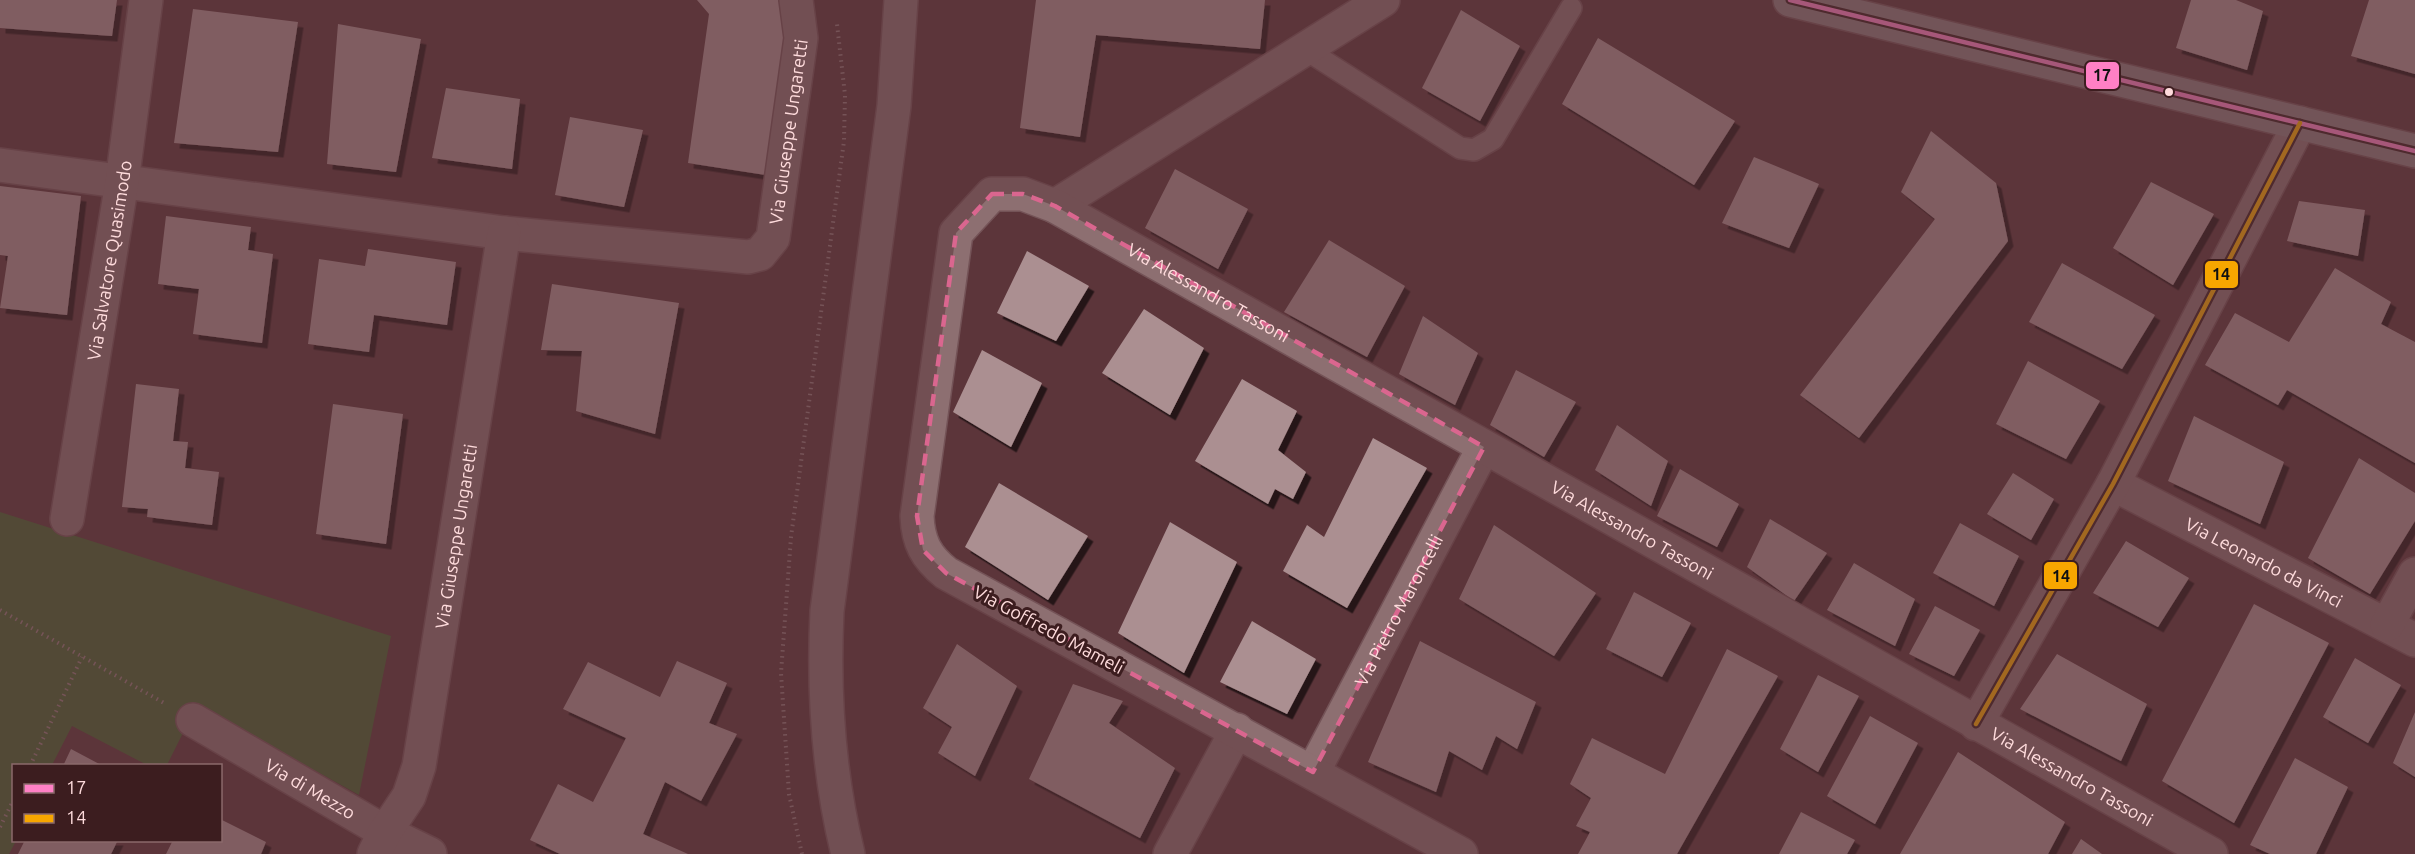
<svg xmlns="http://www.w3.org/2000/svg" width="2415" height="854" viewBox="0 0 2415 854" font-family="Ubuntu,sans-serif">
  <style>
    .green { fill: #466232 }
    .building { fill: #ab8f91; filter: url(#shadow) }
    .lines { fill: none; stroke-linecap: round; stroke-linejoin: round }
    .lane-casing { stroke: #745357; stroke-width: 24 }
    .street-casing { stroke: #745357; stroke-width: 36 }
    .secondary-casing { stroke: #745357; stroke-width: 36 }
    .primary-casing { stroke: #745357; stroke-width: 36 }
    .path { stroke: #93797b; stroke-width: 4; stroke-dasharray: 1.5 4.5; stroke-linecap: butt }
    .lane { stroke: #8d6f71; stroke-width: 21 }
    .street { stroke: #8d6f71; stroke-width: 33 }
    .secondary { stroke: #897072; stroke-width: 33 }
    .primary { stroke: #8c7b7d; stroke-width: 33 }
    .bus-1-casing { stroke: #3c1d1f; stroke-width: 9 }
    .bus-2-casing { stroke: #3c1d1f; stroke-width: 9 }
    .bus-1 { stroke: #ff80c5; stroke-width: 4.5 }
    .bus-2 { stroke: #f7a600; stroke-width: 4.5 }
    .marked { fill: none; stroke: #da668f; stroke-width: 4.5; stroke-dasharray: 12 8; stroke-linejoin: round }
    .bus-dot { fill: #fedbdc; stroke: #3c1d1f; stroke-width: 2 }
    .labels { text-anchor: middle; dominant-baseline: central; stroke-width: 6; stroke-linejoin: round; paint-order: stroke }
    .street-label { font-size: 18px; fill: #fedbdc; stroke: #3c1d1f }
    .line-badge { stroke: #3c1d1f; stroke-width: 2 }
    .pale-badge-label { font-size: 16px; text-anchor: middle; font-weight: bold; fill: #111 }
  </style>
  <defs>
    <filter id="shadow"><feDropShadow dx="5.5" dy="5.5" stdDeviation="0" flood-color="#0009"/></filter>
  </defs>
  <rect width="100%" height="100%" fill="#5c353a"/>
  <path class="green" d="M0 512 391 636 359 795 197 705 167 765H147L72 726 52 765 14 766V840L16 841 9 854H0Z"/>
  <path class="building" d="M0 0H117L112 36 0 28Z
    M697 0H784L788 23 766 175 688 163 709 14Z
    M1036 0H1265L1260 49 1096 35 1080 137 1020 128Z
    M2191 0H2236L2263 11 2247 70 2176 48Z
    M2369 0H2415V74L2351 56Z
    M193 9 298 22 278 152 174 143Z
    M1461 10 1520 46 1480 121 1422 88Z
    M338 24 421 39 396 172 327 164Z
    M1598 38 1735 121 1694 185 1562 104Z
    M446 88 520 99 512 169 432 158Z
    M570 117 643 130 624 207 555 195Z
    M1931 131 1996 183 2008 241 1859 438 1800 395 1935 219 1901 192Z
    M1754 157 1819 184 1789 248 1722 223Z
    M1175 169 1248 209 1218 269 1145 228Z
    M2151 182 2214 214 2173 285 2113 248Z
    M0 186 81 196 67 315 0 308 8 256 0 255Z
    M2299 201 2365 210 2358 256 2287 241Z
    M166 216 251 227 248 250 273 254 262 343 193 334 199 289 158 284Z
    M1329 240 1405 286 1367 357 1284 312Z
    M368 249 456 262 447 325 374 315 369 352 308 344 319 259 365 266Z
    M1027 251 1089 286 1056 341 997 313Z
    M2062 263 2155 315 2122 369 2029 322Z
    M2335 268 2391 302 2381 324 2415 342V463L2287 390 2278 405 2205 365 2235 313 2289 342Z
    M552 284 679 303 655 434 576 411 582 351 541 350Z
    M1144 309 1204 348 1170 415 1102 373Z
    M1423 316 1478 353 1455 405 1399 374Z
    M982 350 1042 383 1011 447 953 412Z
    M2028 361 2100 401 2066 459 1996 424Z
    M1516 370 1576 402 1544 457 1490 425Z
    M1242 379 1297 411 1278 450 1306 472 1293 499 1275 489 1268 504 1195 461Z
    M136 384 179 389 173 441 188 442 185 468 219 472 212 525 147 517 148 509 122 507Z
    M333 404 403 414 386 544 316 534Z
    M2194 416 2284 462 2260 524 2168 481Z
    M1617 425 1668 461 1651 506 1595 470Z
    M1373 438 1427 468 1347 608 1283 571 1307 525 1324 537Z
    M2359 458 2415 493V521L2370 594 2308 558Z
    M1680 469 1739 504 1717 547 1657 516Z
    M2013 473 2054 499 2031 540 1987 514Z
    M999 483 1088 536 1048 600 965 547Z
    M1770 519 1827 553 1794 601 1747 567Z
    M1170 522 1237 562 1184 673 1118 633Z
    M1960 523 2019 556 1994 606 1933 573Z
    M1494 525 1596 593 1554 656 1459 599Z
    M2126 541 2189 578 2158 627 2093 593Z
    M1854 563 1915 599 1895 646 1827 610Z
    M1634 592 1691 623 1662 677 1606 649Z
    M2254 604 2329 643 2234 823 2162 781Z
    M1935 606 1980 630 1954 676 1909 654Z
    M1252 621 1316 659 1287 714 1220 682Z
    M1420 641 1536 702 1517 749 1496 736 1482 770 1449 751 1436 792 1368 762Z
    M957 644 1017 686 975 776 938 753 952 727 923 708Z
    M1727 649 1778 676 1677 854H1578L1590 832 1576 826 1591 798 1570 784 1592 738 1665 774Z
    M2057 654 2147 704 2121 761 2020 709Z
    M2355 658 2401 685 2368 743 2323 717Z
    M677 661 727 683 709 723 737 734 701 801 665 782 643 834 688 854H560L530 840 558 784 593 802 626 738 563 709 588 662 660 697Z
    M1818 675 1859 696 1818 772 1780 749Z
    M1073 684 1123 701 1109 723 1175 768 1140 838 1029 779Z
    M2415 712V777L2393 763Z
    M1870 716 1918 743 1875 824 1827 796Z
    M71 749 103 766H63Z
    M1958 752 2065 822 2048 854H1900Z
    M2295 758 2348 787 2316 854H2270L2250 845Z
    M1801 812 1855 840 1847 854H1779Z
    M220 819 266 842 261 854H166L173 840H220Z
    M2081 839 2102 854H2072Z
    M25 840H118L111 854H18Z"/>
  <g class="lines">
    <g class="lane-casing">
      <path id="lane" d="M1305 49 1460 148 1474 150 1493 139 1571 8"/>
    </g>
    <g class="street-casing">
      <g id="street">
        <path id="s1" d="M0 165 504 233 748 257 760 254 773 238 801 38 796 0"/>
        <path d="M1055 206 1383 0"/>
        <path id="s2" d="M2113 484 2415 640"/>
        <path id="s3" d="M67 519 122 182 146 0"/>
        <path d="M2387 625 2415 574"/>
        <path id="s4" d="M193 720 385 832 430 854"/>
        <path d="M1976 724 2113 484 2300 123"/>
        <path id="s5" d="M1313 772 1484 447"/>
        <path id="s6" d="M374 854 385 832 409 796 419 766 504 233"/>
        <path d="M1170 854 1237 730"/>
        <path id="s7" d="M1461 854 946 573C926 557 918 542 917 516L956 233 992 194H1023L1055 206 2211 854"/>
      </g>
    </g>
    <g class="secondary-casing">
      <path id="secondary" d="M848 854C828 773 823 694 827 611L894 106 901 0"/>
    </g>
    <g class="primary-casing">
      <path id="primary" d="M1790 0 2415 151"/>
    </g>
    <path class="path" d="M0 610 164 703
      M30 766 82 657
      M0 827 14 799
      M802 854 789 794 781 673 791 537 844 141 845 95 837 24"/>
    <use href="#lane" class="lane"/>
    <use href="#street" class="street"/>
    <use href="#secondary" class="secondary"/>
    <use href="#primary" class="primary"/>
    <g class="bus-1-casing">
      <path id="bus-1" d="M1790 0 2415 151"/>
    </g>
    <g class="bus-2-casing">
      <path id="bus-2" d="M1976 724 2113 484 2300 123"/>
    </g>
    <use href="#bus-1" class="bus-1"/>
    <use href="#bus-2" class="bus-2"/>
  </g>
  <path d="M0 0H2415V854H0ZM992 194H1023L1055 206 1484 447 1313 772 946 573 923 550 917 516 956 233Z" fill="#5c353a" fill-opacity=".55" fill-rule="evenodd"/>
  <path class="marked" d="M992 194H1023L1055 206 1484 447 1313 772 946 573 923 550 917 516 956 233Z"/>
  <circle class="bus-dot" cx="2169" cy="92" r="5"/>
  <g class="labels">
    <g class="street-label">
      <text stroke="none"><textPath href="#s1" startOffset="894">Via Giuseppe Ungaretti</textPath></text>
      <text stroke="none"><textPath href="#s3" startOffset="262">Via Salvatore Quasimodo</textPath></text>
      <text stroke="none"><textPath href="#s7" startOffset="1233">Via Alessandro Tassoni</textPath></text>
      <text stroke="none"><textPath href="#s7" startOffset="1719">Via Alessandro Tassoni</textPath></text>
      <text stroke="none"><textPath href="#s6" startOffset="332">Via Giuseppe Ungaretti</textPath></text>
      <text stroke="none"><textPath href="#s2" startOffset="170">Via Leonardo da Vinci</textPath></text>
      <text stroke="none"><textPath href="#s5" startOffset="183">Via Pietro Maroncelli</textPath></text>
      <text transform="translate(1049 629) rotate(28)">Via Goffredo Mameli</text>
      <text stroke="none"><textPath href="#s7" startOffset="2223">Via Alessandro Tassoni</textPath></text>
      <text stroke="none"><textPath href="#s4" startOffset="136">Via di Mezzo</textPath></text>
    </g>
  </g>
  <g class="line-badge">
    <rect x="2085" y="61" width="35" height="29" rx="6" fill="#ff80c5"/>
    <rect x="2204" y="260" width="35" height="29" rx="6" fill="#f7a600"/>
    <rect x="2043" y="561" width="35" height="29" rx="6" fill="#f7a600"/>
  </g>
  <g class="pale-badge-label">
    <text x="2102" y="81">17</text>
    <text x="2221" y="280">14</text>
    <text x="2061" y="582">14</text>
  </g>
  <rect x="12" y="764" width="210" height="78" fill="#3c1d1f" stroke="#8a696b" stroke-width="1.5"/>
  <rect x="24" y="784" width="30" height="9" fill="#ff80c5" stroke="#8a696b" stroke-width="1.5"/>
  <text x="66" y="794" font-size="18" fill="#fedbdc">17</text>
  <rect x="24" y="814" width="30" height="9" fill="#f7a600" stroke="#8a696b" stroke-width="1.5"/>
  <text x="66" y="824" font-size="18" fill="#fedbdc">14</text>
</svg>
